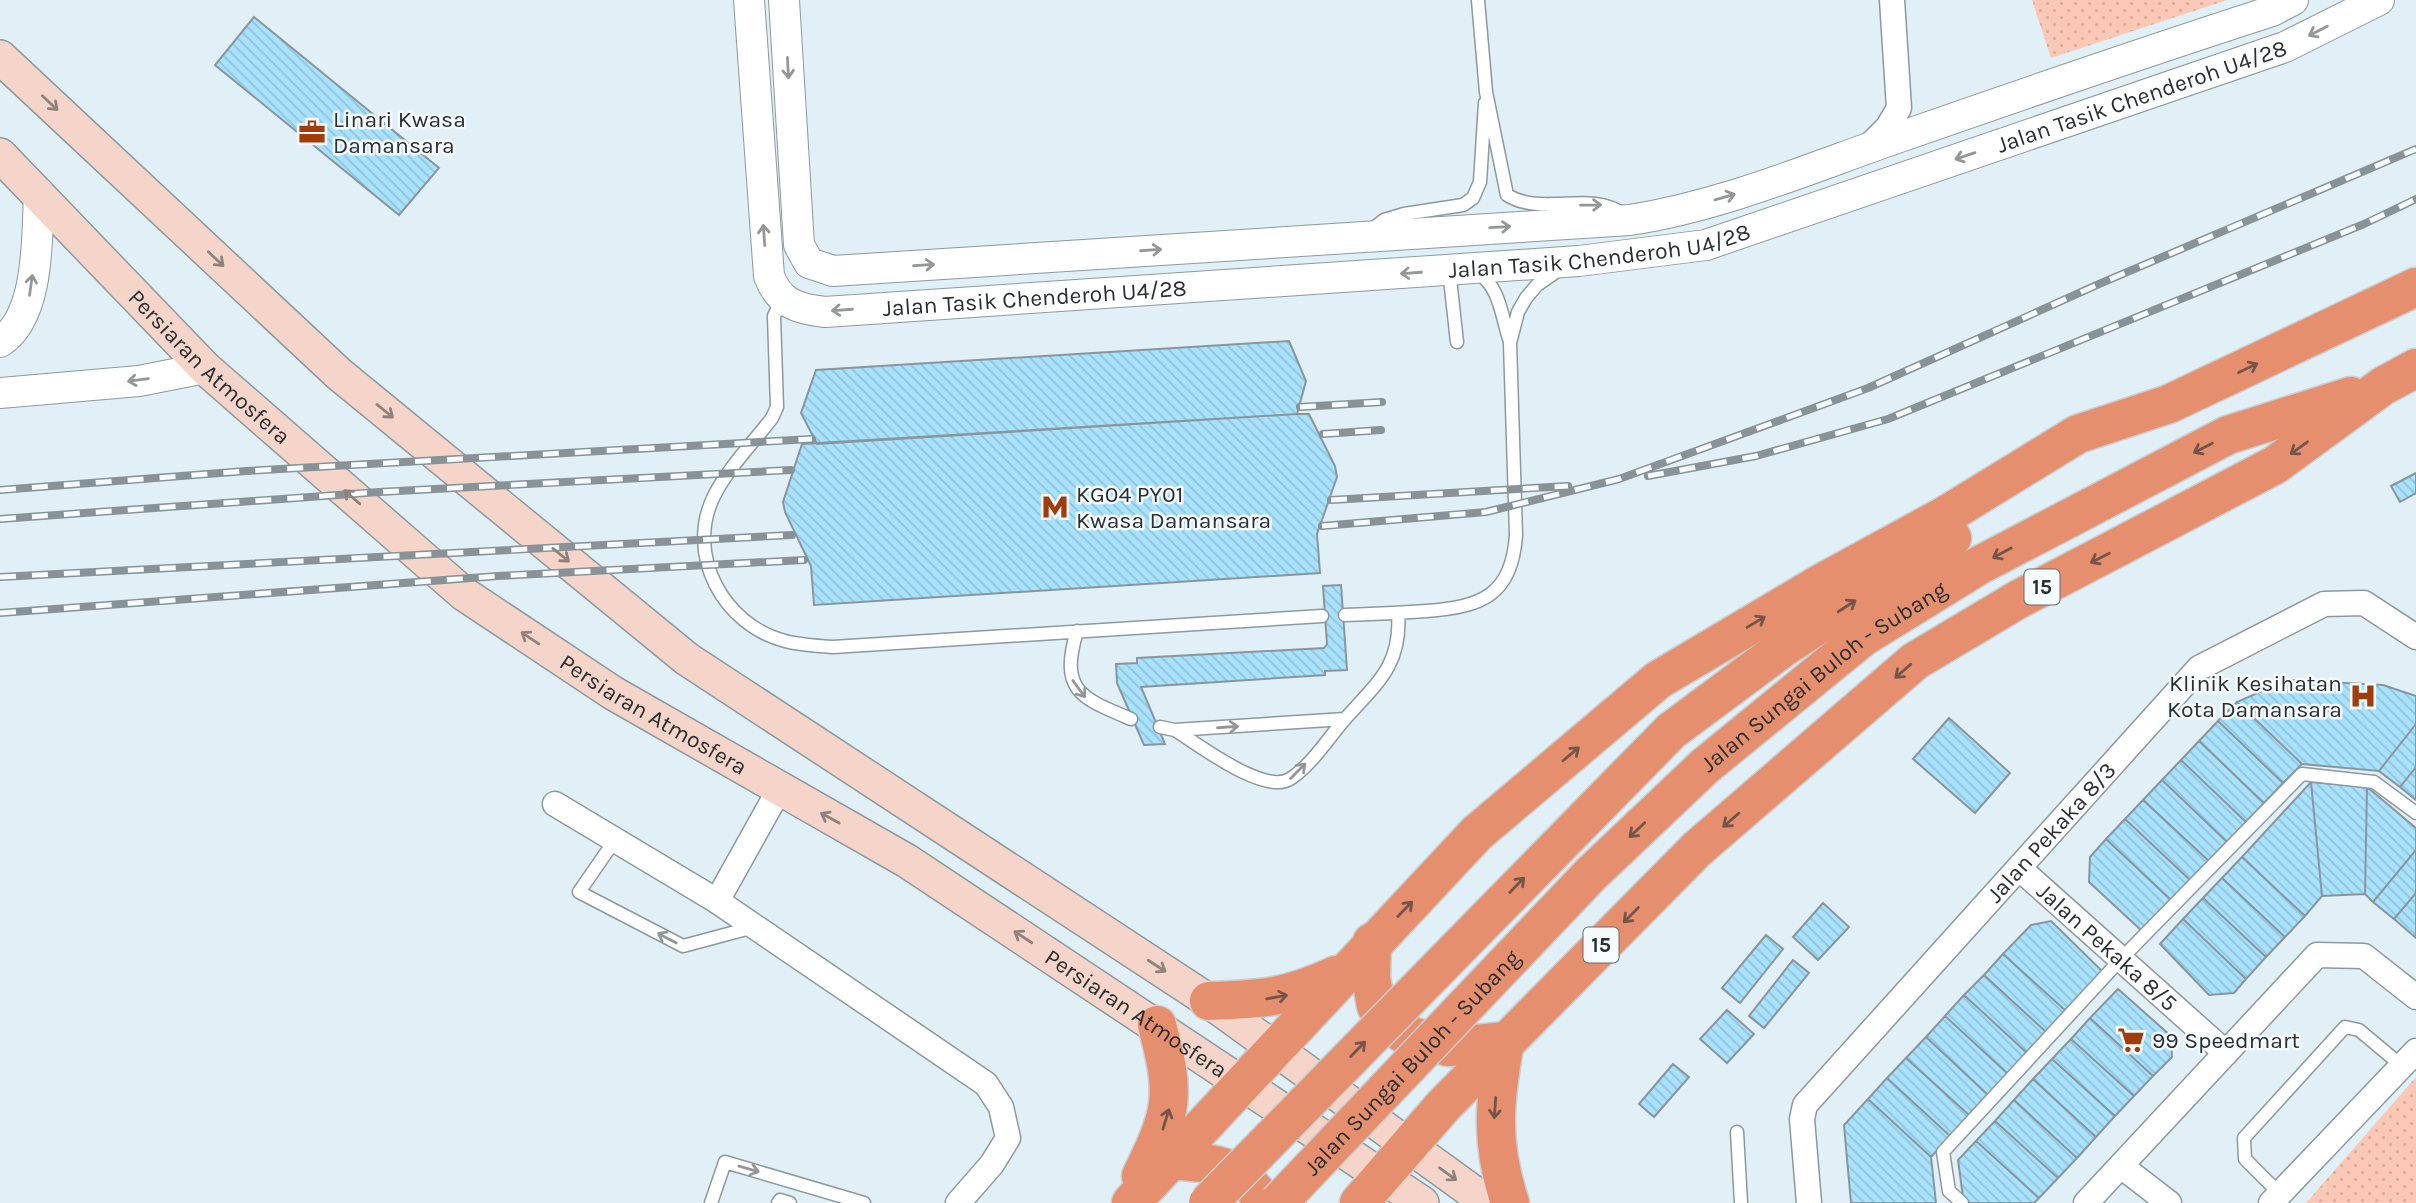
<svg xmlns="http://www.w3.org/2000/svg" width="2416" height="1203" viewBox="0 0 2416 1203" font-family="Karla,sans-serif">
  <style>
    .grass { fill: url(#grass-dots) }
    .building { fill: url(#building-back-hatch); stroke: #8a969c; stroke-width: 2 }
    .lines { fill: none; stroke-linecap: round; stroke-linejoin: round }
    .service-casing { stroke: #8c999f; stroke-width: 15 }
    .minor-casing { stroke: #8c999f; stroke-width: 27 }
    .tertiary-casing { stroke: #8c999f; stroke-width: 32 }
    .secondary-casing { stroke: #8c999f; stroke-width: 36 }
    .trunk-casing { stroke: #cccdce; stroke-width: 41 }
    .service { stroke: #fff; stroke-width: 12 }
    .minor { stroke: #fff; stroke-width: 24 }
    .tertiary { stroke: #fff; stroke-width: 30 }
    .secondary { stroke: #f5d5c9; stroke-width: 33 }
    .trunk { stroke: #e68f6e; stroke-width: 38 }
    .rail-casing { stroke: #899297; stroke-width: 8 }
    .rail { stroke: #f5fafd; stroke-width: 5; stroke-dasharray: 16; stroke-linecap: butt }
    .trunk-bridge-casing { stroke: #cccdce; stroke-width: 41; stroke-linecap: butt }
    .trunk-bridge { stroke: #e68f6e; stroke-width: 38 }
    .oneway { stroke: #949798 }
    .oneway2 { stroke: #90827e }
    .oneway3 { stroke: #75554a }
    .labels { text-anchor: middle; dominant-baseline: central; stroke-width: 5; stroke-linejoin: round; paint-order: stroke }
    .shield { fill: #f5fafd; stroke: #676c6f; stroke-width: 2 }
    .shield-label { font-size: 21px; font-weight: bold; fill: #2a2f32 }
    .street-label { font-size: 23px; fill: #2a2f32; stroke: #f5fafd }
    .poi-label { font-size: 23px; fill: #2a2f32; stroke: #f5fafd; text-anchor: start }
  </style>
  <defs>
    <pattern id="grass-dots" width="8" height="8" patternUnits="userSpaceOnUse" patternTransform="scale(1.75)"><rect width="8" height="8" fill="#fbc8b6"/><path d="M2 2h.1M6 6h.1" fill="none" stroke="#d7ac9d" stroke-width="1.8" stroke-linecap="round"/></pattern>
    <pattern id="building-back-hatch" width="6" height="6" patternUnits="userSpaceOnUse" patternTransform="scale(1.75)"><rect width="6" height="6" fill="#a8e2fe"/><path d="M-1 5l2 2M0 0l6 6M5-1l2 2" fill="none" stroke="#91c2da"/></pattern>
  </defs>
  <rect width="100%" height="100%" fill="#e1eff6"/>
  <path class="grass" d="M2032 0H2227L2051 58Z
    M2416 1077V1203H2306Z"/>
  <path class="building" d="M254 17 439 168 399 215 215 65Z
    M1289 341 1306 381 1297 414 817 444 801 413 816 370Z
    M1297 414H1309L1335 466 1337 477 1317 534 1320 573 814 605 811 566 785 512 783 502 802 444Z
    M2416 473V493L2400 502 2391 486Z
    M1341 585 1347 670 1325 671V675L1141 687 1165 744 1144 745 1117 683 1116 664 1137 663V658L1324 648 1327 644 1323 586Z
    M2287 680 2383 685 2416 696V724L2379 771 2302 764 2237 702Z
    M2237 702 2302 764 2283 783 2218 721Z
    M1949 718 2010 773 1975 813 1913 759Z
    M2218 721 2283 783 2264 803 2199 741Z
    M2416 724V767L2400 787 2379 771Z
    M2199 741 2264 803 2246 822 2181 760Z
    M2181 760 2246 822 2227 842 2162 780Z
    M2416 767V800L2400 787Z
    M2162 780 2227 842 2209 861 2143 800Z
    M2311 782 2367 787 2365 894 2322 896Z
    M2311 782 2322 896 2305 916 2242 857Z
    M2367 787 2416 828V850L2373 902 2365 894Z
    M2143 800 2209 861 2190 880 2125 819Z
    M2125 819 2190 880 2171 900 2106 839Z
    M2106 839 2171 900 2142 931 2089 882 2090 857Z
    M2416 850V893L2394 919 2373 902Z
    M2242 857 2305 916 2285 937 2222 878Z
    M2222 878 2285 937 2266 957 2203 898Z
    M2416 893V938L2394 919Z
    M2203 898 2266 957 2246 979 2183 919Z
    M1823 903 1849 927 1818 960 1793 937Z
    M2183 919 2246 979 2234 993 2209 995 2160 944Z
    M2051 921 2102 971 2066 1011 2003 954 2031 925Z
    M1766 935 1783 949 1740 1003 1722 988Z
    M2003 954 2066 1011 2046 1032 1984 975Z
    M1793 960 1809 973 1764 1028 1749 1016Z
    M1984 975 2046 1032 2027 1053 1964 995Z
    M2118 989 2171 1036 2172 1057 2153 1076 2090 1018Z
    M1964 995 2027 1053 2008 1074 1945 1016Z
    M1727 1010 1754 1034 1727 1063 1700 1039Z
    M1945 1016 2008 1074 1988 1095 1926 1037Z
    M2090 1018 2153 1076 2134 1096 2071 1039Z
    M1926 1037 1988 1095 1969 1115 1906 1058Z
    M2071 1039 2134 1096 2115 1116 2052 1059Z
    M1906 1058 1969 1115 1950 1136 1887 1078Z
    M2052 1059 2115 1116 2096 1137 2033 1079Z
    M1673 1064 1689 1077 1654 1117 1639 1104Z
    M1887 1078 1950 1136 1931 1157 1868 1099Z
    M2033 1079 2096 1137 2077 1158 2014 1100Z
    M1868 1099 1931 1157 1936 1203H1851L1844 1125Z
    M2014 1100 2077 1158 2058 1178 1995 1121Z
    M1995 1121 2058 1178 2039 1198 1976 1141Z
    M1976 1141 2039 1198 2034 1203H1970L1963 1197 1958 1160Z"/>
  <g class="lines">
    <g class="service-casing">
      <path id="service" d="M1478 0 1486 92 1507 195C1543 217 1590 190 1623 214
        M1371 230 1384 220 1404 214 1463 205 1473 198 1480 182 1485 103
        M1449 270 1457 342
        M1477 273C1499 284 1502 317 1509 339
        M782 299 774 316 777 407 772 418C753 443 728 468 714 496 685 554 723 625 785 641 800 645 817 646 833 647L1322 616
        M1345 615C1372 614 1399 613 1426 611 1481 607 1512 596 1516 535L1510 343 1518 312 1526 298 1537 285 1560 269
        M1077 631C1059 691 1081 698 1131 719
        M1160 727 1175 730 1345 719C1377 683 1402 665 1398 613
        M1175 730C1199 745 1264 795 1290 779 1311 766 1329 737 1345 719
        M615 840 579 892 683 946 754 927
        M1737 1132 1741 1203
        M2280 1194 2245 1159 2244 1138 2345 1027 2359 1030 2402 1066
        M711 1203 725 1162 864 1203
        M778 1203 780 1200 790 1203
        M1962 1203 1949 1191 1943 1152 2121 959 2302 774 2374 782 2416 813"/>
    </g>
    <g class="minor-casing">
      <g id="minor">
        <path d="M1867 148 1888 127 1899 108 1892 0"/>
        <path d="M779 790 717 901 986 1084 1001 1107 1008 1138 992 1164 958 1203"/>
        <path d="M555 804 717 901"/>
        <path id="s1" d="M2020 869 2226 1053"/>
        <path d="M2121 1166 2169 1203"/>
        <path id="s2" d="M1809 1203 1802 1119 1805 1105 2199 668 2324 604 2364 603 2416 637"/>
        <path d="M2086 1203 2317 955 2364 956 2416 997"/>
        <path d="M2271 1203 2416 1051"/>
      </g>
    </g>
    <g class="tertiary-casing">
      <g id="tertiary">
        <path id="s3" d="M749 0 769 276C779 303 797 309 825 312L1579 261 1706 245 2285 47 2379 0"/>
        <path d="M784 0 799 245 809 263 833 271 1630 220C1721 206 1808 169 1894 139 2020 95 2145 52 2272 11L2293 0"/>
        <path d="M0 342C40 317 37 236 39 193"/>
        <path d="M0 393 139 381 205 368"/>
      </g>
    </g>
    <g class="secondary-casing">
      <g id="secondary">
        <path d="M0 57 339 374 687 659 1209 1001 1488 1203"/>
        <path id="s4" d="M0 155 205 368 464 594 613 693 907 861 1422 1203"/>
      </g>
    </g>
    <g class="trunk-casing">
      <g id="trunk">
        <path d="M1671 731 1784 647 1952 538"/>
        <path id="s5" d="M1705 766 1863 637 1978 566 2228 435 2351 396"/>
        <path d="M1372 942 1371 978 1376 1006 1402 1033 1448 1047 1505 1041"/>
        <path d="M1209 1001C1264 999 1286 998 1336 975"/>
        <path d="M1505 1041C1494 1103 1490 1142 1510 1203"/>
        <path d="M1171 1160C1220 1165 1235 1161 1265 1203"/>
        <path d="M1141 1176C1173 1111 1176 1096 1157 1025"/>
        <path d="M1131 1203 1477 833 1658 680 1818 585 1946 515 2078 434 2169 404 2416 287"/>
        <path d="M1359 1203 1444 1105 1697 849 1915 661 2019 599 2275 465 2383 386 2416 368"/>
      </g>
    </g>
    <use href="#service" class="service"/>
    <use href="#minor" class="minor"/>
    <use href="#tertiary" class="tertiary"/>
    <use href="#secondary" class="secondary"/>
    <use href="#trunk" class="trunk"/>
    <g class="rail-casing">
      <path id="rail" d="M1300 407 1382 402
        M1323 434 1381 430
        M1648 476 1756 456 1888 419 2364 224 2416 199
        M0 490 246 471 812 439
        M1331 500 1568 486
        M0 519 379 492 791 470
        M1322 526 1486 512 1619 479 1868 388 2099 284 2416 149
        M0 577 792 535
        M0 613 498 576 804 560"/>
    </g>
    <use href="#rail" class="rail"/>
    <g class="trunk-bridge-casing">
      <g id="trunk-bridge">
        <path d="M1208 1203 1671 731"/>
        <path id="s6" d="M1278 1203 1591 874 1705 766"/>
      </g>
    </g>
    <use href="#trunk-bridge" class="trunk-bridge"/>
  </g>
  <defs><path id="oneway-shaft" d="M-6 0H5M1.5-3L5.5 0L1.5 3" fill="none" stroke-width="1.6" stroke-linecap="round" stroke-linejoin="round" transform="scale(1.75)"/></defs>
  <g class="oneway">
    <use href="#oneway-shaft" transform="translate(2318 31) rotate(153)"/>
    <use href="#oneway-shaft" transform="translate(788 68) rotate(87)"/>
    <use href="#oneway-shaft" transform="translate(1965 156) rotate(161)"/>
    <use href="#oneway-shaft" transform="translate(1725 197) rotate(-16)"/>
    <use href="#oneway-shaft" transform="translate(1591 205) rotate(-1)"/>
    <use href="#oneway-shaft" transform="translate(1500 227) rotate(-3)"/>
    <use href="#oneway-shaft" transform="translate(764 235) rotate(-94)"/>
    <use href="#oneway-shaft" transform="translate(1151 250) rotate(-4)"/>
    <use href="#oneway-shaft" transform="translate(924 265) rotate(-4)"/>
    <use href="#oneway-shaft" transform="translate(1411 273) rotate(176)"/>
    <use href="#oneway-shaft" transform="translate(31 285) rotate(-82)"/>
    <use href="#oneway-shaft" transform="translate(842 310) rotate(176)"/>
    <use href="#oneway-shaft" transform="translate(138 380) rotate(172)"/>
    <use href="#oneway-shaft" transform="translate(1079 689) rotate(54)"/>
    <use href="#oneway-shaft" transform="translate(1228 727) rotate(-4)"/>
    <use href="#oneway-shaft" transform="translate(1298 771) rotate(-45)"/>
    <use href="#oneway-shaft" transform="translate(667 938) rotate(-152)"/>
    <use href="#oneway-shaft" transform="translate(749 1169) rotate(16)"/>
  </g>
  <g class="oneway2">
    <use href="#oneway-shaft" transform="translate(50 103) rotate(43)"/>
    <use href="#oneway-shaft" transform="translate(216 259) rotate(43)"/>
    <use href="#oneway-shaft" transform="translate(385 411) rotate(39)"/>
    <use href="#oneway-shaft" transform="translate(352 497) rotate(-139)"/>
    <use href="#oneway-shaft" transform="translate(561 555) rotate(39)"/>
    <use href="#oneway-shaft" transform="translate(530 638) rotate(-146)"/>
    <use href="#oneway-shaft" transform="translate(830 818) rotate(-151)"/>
    <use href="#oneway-shaft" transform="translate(1023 937) rotate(-147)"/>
    <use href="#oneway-shaft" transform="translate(1157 966) rotate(33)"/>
    <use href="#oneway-shaft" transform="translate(1448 1174) rotate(36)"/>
  </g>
  <g class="oneway3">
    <use href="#oneway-shaft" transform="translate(2248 368) rotate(-25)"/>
    <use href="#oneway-shaft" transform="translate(2203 448) rotate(153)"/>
    <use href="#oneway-shaft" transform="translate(2299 448) rotate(144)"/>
    <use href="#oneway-shaft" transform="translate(2002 553) rotate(152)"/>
    <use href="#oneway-shaft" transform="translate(2100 558) rotate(153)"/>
    <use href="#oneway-shaft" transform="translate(1847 606) rotate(-33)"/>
    <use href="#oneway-shaft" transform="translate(1756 622) rotate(-31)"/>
    <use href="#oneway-shaft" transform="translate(1903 671) rotate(139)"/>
    <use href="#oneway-shaft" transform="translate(1571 754) rotate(-40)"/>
    <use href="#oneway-shaft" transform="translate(1731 820) rotate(139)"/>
    <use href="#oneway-shaft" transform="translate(1637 830) rotate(137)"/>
    <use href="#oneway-shaft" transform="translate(1517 885) rotate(-46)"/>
    <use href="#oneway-shaft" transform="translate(1405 909) rotate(-46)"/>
    <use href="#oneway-shaft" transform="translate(1631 915) rotate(135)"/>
    <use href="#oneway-shaft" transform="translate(1277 997) rotate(-10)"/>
    <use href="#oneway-shaft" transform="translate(1358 1049) rotate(-46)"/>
    <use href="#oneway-shaft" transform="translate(1495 1108) rotate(94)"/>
    <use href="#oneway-shaft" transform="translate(1166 1119) rotate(-73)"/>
  </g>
  <defs>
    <g id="office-bare" transform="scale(2.1)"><path d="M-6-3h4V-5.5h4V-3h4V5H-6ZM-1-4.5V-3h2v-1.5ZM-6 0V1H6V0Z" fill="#a13c0d" stroke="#f5fafd" stroke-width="2.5" paint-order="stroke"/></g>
    <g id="metro-bare" transform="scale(2.1)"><path d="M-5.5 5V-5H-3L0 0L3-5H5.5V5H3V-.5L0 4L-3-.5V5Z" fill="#a13c0d" stroke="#f5fafd" stroke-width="2.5" paint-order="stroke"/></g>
    <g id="hospital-bare" transform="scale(2.1)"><path d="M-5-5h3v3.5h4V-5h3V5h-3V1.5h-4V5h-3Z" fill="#a13c0d" stroke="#f5fafd" stroke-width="2.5" paint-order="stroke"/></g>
    <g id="supermarket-bare" transform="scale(2.1)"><path d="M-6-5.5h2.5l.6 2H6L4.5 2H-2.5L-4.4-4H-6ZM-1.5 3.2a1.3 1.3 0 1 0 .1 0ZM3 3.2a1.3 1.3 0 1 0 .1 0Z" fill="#a13c0d" stroke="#f5fafd" stroke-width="2.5" paint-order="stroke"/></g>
  </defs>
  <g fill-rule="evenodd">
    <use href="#office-bare" x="312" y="132"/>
    <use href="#metro-bare" x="1055" y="507"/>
    <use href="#hospital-bare" x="2363" y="696"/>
    <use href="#supermarket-bare" x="2131" y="1040"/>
  </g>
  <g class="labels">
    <g class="shield">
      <rect x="2024.5" y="569.5" width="35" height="35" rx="5"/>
      <rect x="1583.5" y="927.5" width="35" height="35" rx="5"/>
    </g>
    <g class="shield-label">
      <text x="2042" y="587">15</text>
      <text x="1601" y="945">15</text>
    </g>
    <g class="street-label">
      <text stroke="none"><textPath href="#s3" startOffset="1692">Jalan Tasik Chenderoh U4/28</textPath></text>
      <text stroke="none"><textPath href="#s3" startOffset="1125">Jalan Tasik Chenderoh U4/28</textPath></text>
      <text stroke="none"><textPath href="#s3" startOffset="558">Jalan Tasik Chenderoh U4/28</textPath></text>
      <text stroke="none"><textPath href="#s4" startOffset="298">Persiaran Atmosfera</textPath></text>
      <text stroke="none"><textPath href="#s5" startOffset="149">Jalan Sungai Buloh - Subang</textPath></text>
      <text stroke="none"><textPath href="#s4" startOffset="864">Persiaran Atmosfera</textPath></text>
      <text stroke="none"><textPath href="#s2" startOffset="466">Jalan Pekaka 8/3</textPath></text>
      <text stroke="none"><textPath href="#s1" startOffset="117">Jalan Pekaka 8/5</textPath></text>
      <text stroke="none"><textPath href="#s4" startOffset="1432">Persiaran Atmosfera</textPath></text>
      <text stroke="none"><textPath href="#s6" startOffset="194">Jalan Sungai Buloh - Subang</textPath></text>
    </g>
    <g class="poi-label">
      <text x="333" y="119">Linari Kwasa<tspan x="333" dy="26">Damansara</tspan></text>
      <text x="1076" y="494">KG04 PY01<tspan x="1076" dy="26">Kwasa Damansara</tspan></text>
      <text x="2342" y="683" text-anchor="end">Klinik Kesihatan<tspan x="2342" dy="26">Kota Damansara</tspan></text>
      <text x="2152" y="1040">99 Speedmart</text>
    </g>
  </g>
</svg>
